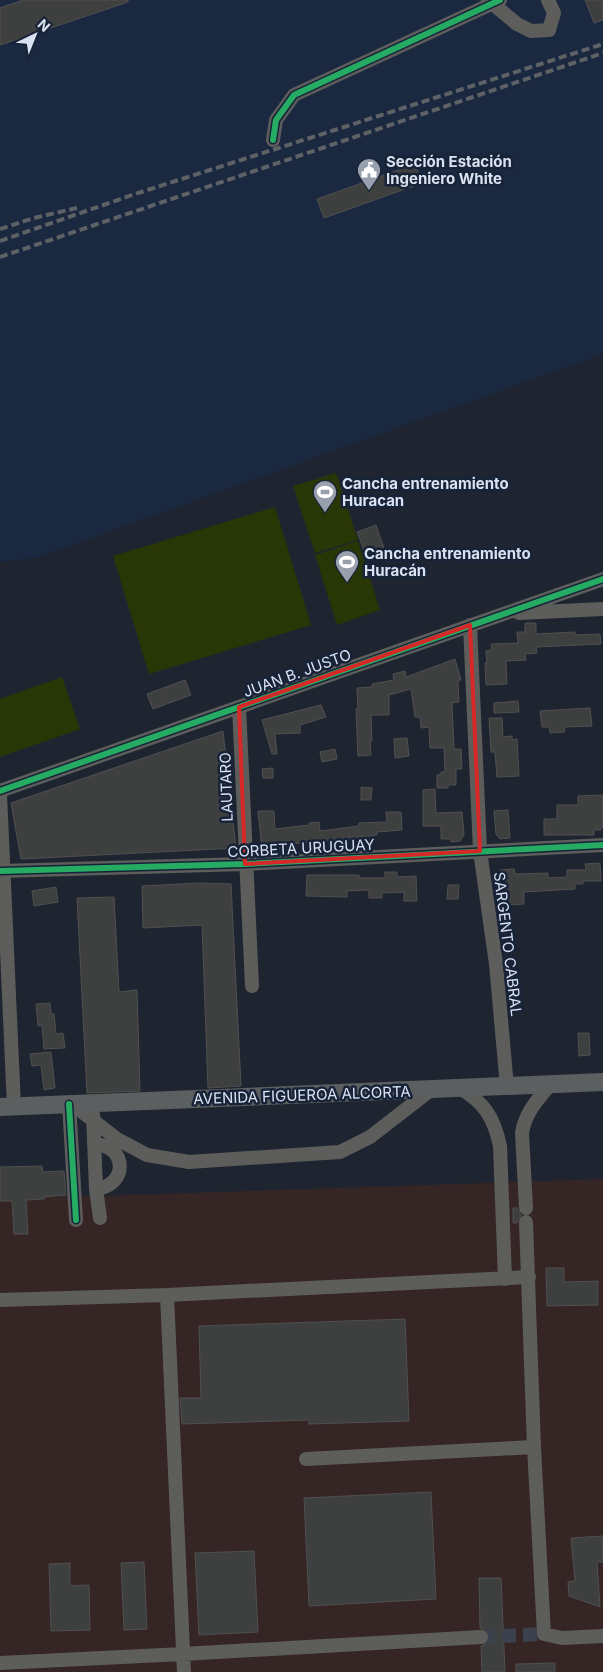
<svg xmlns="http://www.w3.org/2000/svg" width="603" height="1672" viewBox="0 0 603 1672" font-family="Inter,sans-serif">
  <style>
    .built { fill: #1a2840 }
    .industrial { fill: #352525 }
    .green { fill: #293606 }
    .building { fill: #3e3f3f; stroke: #505050 }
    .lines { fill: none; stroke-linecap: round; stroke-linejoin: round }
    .minor-tunnel { stroke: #3b414d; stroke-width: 14; stroke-dasharray: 14 7; stroke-linecap: butt }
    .minor { stroke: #5d5e5b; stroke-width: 14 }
    .major { stroke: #5c5f5f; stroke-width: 18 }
    .rail { stroke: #5e6165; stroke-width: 4; stroke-dasharray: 8 4; stroke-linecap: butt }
    .cycleway-casing { stroke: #172338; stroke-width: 9 }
    .cycleway { stroke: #26ab63; stroke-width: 6 }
    .marked { fill: none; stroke: #d62828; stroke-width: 4; stroke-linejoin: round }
    .labels { text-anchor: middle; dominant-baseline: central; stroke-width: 5; stroke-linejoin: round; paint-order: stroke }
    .poi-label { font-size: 15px; font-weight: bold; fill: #dae2f1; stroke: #172338; text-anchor: start }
    .street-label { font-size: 15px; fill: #dae2f1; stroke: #172338 }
  </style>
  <rect width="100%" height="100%" fill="#1f2530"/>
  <path class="built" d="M0 0H603V354L36 558 0 562Z"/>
  <path class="industrial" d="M603 1179V1672H0V1197L102 1196Z"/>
  <path class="green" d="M336 473 358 540 315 553 293 486Z
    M275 507 311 625 149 674 113 556Z
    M358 541 380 610 337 625 315 555Z
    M62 677 80 729 0 757V699Z"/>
  <path class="building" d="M23 0H128V2L0 45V8Z
    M585 0H603V20L594 23Z
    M415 164 422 183 324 218 317 199Z
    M376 525 385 551 367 558 357 532Z
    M525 623H536V634L575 632V635L600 634 601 644 536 647 537 653 525 654 526 660 506 661 507 684 486 685 485 663H487L486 651 492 650 491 644 518 643 517 632H525Z
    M455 659 461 680H458L459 702 452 703 454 749H461L462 769H456V785H448V788H437V775H441V772H445L444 748H430L429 727 421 728 420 717H415L411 689 389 695V715H371L372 741H370L371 755 358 756 356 709H358L357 688 372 687V684L394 680 393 674 405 671 406 677Z
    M185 680 191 695 153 709 147 694Z
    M518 701 519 712 494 713V703Z
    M321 705 326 717 300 725V733L275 734 277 754H272L262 720Z
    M590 708 592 726 564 727 565 732 550 733 549 727H542L540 711Z
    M489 718H502L503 737 512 736V740L517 739 519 776 497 777 495 752H491Z
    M223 731 236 848 21 859 11 803Z
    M407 738 409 756 395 758 394 739Z
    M335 749 337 759 322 762 320 752Z
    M273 768V778H263L262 769Z
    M361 787 372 788 371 800H361Z
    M435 789 436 813 462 812 464 835 460 841 451 842V839H441V826H423V790Z
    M603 795V827H601V830H594V835H544V819H557V805H578V796Z
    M508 810 510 838 500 839 496 834 494 811Z
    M258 811H274L275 829 309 825V823L319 822 320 831 359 826V823L387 822 386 812H401L402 830 377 832V835L281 845V849L262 850Z
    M600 863 601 881H583V884H575V889L524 892V904L503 905 502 893H500V870L514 869 515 874 548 873V878L567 877V870H586L585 864Z
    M385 872H397V877L416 876 417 901H404V892L382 893V898H369V890L347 891V897L306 896 307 875H359V878H385Z
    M200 883 231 884 241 1086 208 1088 202 925 143 928 142 886Z
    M448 885H459L458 899H447Z
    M56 887 58 902 34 906 32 891Z
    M114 897 119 992 137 990 140 1091 87 1093 77 898Z
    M50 1003 51 1014H54L56 1034 63 1033 65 1048 44 1049 42 1025 38 1026 36 1004Z
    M578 1033H589L590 1055 579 1056Z
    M51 1052 55 1088 44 1090 41 1065 32 1066 30 1054Z
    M42 1166 43 1172 64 1171 66 1195 44 1197V1199L26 1200 28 1234H14L12 1201H0V1167Z
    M513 1208H517L521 1215 517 1223H513Z
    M546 1268H564V1282L598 1281V1305L547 1306Z
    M405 1319 409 1421 309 1424V1420L182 1424 180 1398H201L199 1326Z
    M431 1492 436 1599 309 1606 304 1498Z
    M603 1536V1562H597L600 1607 569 1596 568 1582 575 1581 571 1538Z
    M254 1551 258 1632 199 1635 195 1553Z
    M144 1562 147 1629 124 1630 121 1563Z
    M70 1563V1586L89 1585 90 1630 51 1631 49 1564Z
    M479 1578H501L505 1672H482L481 1646 486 1644 490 1637 488 1632 480 1628Z
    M555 1663V1672H516V1664Z"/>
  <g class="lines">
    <path class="minor-tunnel" d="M481 1637 544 1634"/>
    <path class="minor" d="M488 0 517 24 531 31 549 30 554 13 548 0
      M273 140 276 120 294 95 500 0
      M519 613 603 609
      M470 625 480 851 496 964 507 1087
      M239 707 252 986
      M0 791 603 579
      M0 794 14 1107
      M0 871 245 864 603 845
      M460 1088C485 1103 494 1118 500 1146L505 1279
      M69 1104 76 1220
      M72 1104 117 1139 147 1155 189 1162 340 1152 370 1137 432 1089
      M93 1114 96 1189 100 1218
      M94 1144C127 1145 129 1185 96 1189
      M526 1208 522 1133C525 1113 537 1100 550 1085
      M526 1222 534 1447 544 1634 562 1638 603 1636
      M167 1295 184 1672
      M0 1300 167 1295 529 1277
      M306 1459 534 1447
      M0 1663 183 1654 481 1637"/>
    <path class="major" d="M0 1107 603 1082"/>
    <path class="rail" d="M0 229 34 218 81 207
      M0 241 135 194 603 44
      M0 257 603 53"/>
    <g class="cycleway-casing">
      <path id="cycleway" d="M273 140 276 120 294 95 500 0
        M0 791 603 579
        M0 871 245 864 603 845
        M69 1104 76 1220"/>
    </g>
    <use href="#cycleway" class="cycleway"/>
  </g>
  <path class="marked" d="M470 625 480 851 245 864 239 707Z"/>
  <defs>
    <g id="civic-pin" transform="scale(1.25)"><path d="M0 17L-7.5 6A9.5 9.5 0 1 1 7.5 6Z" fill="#99a0ad" stroke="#172338"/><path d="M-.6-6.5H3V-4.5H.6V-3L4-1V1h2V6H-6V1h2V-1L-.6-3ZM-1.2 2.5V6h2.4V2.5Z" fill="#fff"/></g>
    <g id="stadium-pin" transform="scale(1.25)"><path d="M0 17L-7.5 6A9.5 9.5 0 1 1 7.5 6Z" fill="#99a0ad" stroke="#172338"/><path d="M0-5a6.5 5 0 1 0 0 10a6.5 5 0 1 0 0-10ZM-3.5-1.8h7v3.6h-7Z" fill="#fff"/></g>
  </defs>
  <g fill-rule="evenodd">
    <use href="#civic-pin" x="369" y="170"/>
    <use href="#stadium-pin" x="325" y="492"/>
    <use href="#stadium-pin" x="347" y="562"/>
  </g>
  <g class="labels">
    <g class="poi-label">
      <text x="386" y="161">Sección Estación<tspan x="386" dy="17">Ingeniero White</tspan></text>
      <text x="342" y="483">Cancha entrenamiento<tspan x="342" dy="17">Huracan</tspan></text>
      <text x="364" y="553">Cancha entrenamiento<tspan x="364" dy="17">Huracán</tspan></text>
    </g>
    <g class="street-label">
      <text transform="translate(297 673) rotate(-20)">JUAN B. JUSTO</text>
      <text transform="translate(226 787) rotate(-92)">LAUTARO</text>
      <text transform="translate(301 848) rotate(-3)">CORBETA URUGUAY</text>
      <text transform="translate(508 944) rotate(83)">SARGENTO CABRAL</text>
      <text transform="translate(302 1095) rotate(-2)">AVENIDA FIGUEROA ALCORTA</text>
    </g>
  </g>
  <g transform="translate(35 35) rotate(43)" stroke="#172338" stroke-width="4" paint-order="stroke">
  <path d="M0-4L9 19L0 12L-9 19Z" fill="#dae2f1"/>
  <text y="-8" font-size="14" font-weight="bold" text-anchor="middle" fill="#dae2f1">N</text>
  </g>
</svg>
